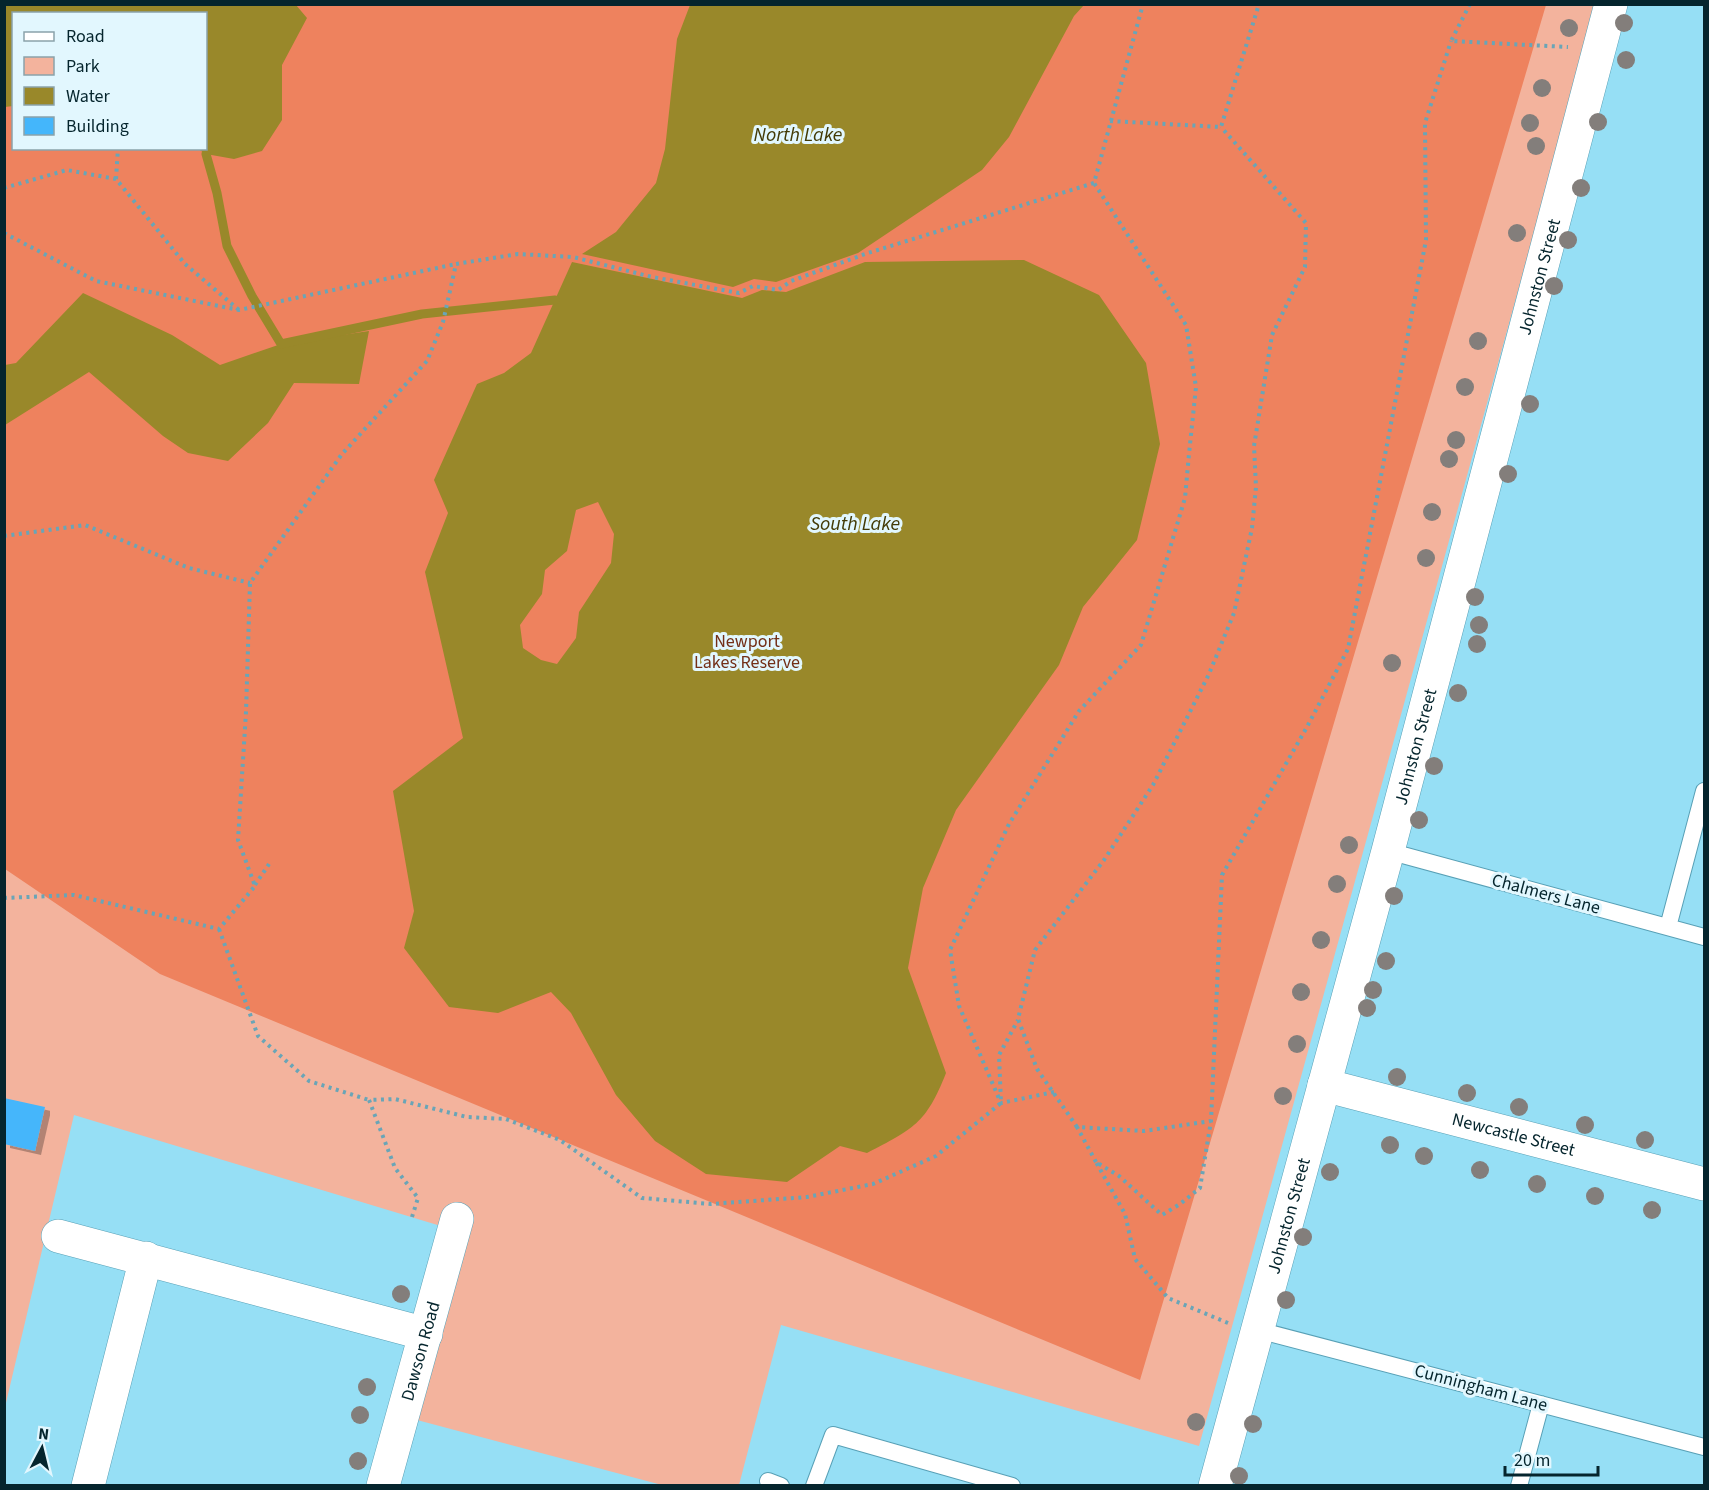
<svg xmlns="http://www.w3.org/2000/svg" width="1709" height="1490" viewBox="0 0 1709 1490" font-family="'Source Sans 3',sans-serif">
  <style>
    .green { fill: #f3b39d; fill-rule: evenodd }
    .forest { fill: #ee825e; fill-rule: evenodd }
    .water { fill: #99882a; fill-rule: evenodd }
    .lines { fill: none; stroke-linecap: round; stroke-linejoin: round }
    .stream { stroke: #99882a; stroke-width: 9 }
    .building { fill: #44b6fb; filter: url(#shadow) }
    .lane-casing { stroke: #58a0b6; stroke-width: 18 }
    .street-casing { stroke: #58a0b6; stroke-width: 34 }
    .path { stroke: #69a5b7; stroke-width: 4; stroke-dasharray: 3 4.5; stroke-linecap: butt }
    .lane { stroke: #fff; stroke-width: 16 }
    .street { stroke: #fff; stroke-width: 33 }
    .tree { fill: #837e7b }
    .labels { text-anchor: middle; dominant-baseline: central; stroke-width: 6; stroke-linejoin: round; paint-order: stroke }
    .street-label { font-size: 18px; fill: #05252d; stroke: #e2f7fe }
    .park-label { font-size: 18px; fill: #732f17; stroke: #e2f7fe }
    .water-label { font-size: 20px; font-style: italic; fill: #433a05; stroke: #e2f7fe }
  </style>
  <defs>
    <filter id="shadow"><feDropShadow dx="6" dy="4" stdDeviation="0" flood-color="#0004"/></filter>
  </defs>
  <rect width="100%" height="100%" fill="#96dff5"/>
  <path class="green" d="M5 5H1597L1199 1446 781 1325 739 1485H662L417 1420 464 1233 74 1115 5 1407ZM14 14H206V148H14Z"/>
  <path class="forest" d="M4 5H1546L1140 1380 160 974 5 869ZM14 14H206V148H14Z"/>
  <path class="water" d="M296 5 307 18 282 65V120L262 151 234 159 206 154 198 149 206 148V14H14L13 106 5 107V5Z
    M690 5V4L1084 5 1074 16 1009 137 982 170 858 253 776 282 754 279 733 287 582 254 616 232 656 183 665 149 677 39Z
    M1024 260 1099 295 1146 363 1160 444 1137 540 1083 607 1059 665 956 810 923 888 908 968 946 1073C926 1124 913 1129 867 1153L840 1146 787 1182 706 1174 655 1141 616 1095 571 1013 551 992 498 1013 449 1007 404 948 414 911 393 791 463 738 425 572 448 513 434 480 477 384 504 373 531 353 572 262 742 298 762 290 786 292 865 262ZM598 502 614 534 611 563 579 612 576 638 557 664 541 660 523 648 520 625 542 594 545 570 567 551 576 510Z
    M83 293 172 335 220 365 281 344 369 331 359 384 294 383 268 423 228 461 188 453 163 436 89 372 5 425V365L16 363Z"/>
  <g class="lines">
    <path class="stream" d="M206 154 217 193 227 246 252 296 281 344 422 314 555 300"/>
  </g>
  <path class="building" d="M4 1098 45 1107 35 1151 4 1144Z"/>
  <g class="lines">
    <g class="lane-casing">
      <path id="lane" d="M1388 851 1704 937
        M1668 927 1704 791
        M1258 1330 1704 1447
        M768 1481 781 1486
        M814 1486 833 1435 1012 1486
        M1519 1486 1541 1404"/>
    </g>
    <g class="street-casing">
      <g id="street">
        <path id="s1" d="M1324 1085 1704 1184"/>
        <path d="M58 1236 426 1334"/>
        <path d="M88 1486 146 1258"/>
        <path id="s2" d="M383 1486 457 1219"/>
        <path id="s3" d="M1215 1486 1388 851 1611 4"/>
      </g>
    </g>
    <path class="path" d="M1470 4 1451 41 1568 47
      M1110 121 1221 127 1259 4
      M116 179 118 148
      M4 188 67 170 116 179 185 264 239 310
      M4 233 96 281 239 310 456 264
      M4 536 85 525 189 568 250 583
      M255 885 269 864
      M4 898 74 895 219 929 255 886 238 840 246 712 250 583 342 454 427 361 443 322 456 264 518 254 573 257 652 277 739 293 753 286 778 290 791 281 868 253 1094 183 1143 4
      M219 929 258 1036 309 1081 369 1100
      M1054 1092 1001 1103 959 1006 950 950 1009 824 1079 711 1141 645 1185 498 1189 454 1196 387 1186 325 1094 183
      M1077 1127 1037 1069 1018 1019 1035 950 1104 860 1153 785 1209 674 1234 613 1252 528 1256 487 1254 446 1272 335 1305 267 1306 223 1221 127
      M1096 1162 1077 1127 1144 1131 1211 1121
      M412 1217 418 1198 395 1168 369 1100 395 1099 467 1117 506 1119 560 1140 642 1198 711 1204 807 1197 873 1184 936 1156 1001 1103 999 1055 1018 1020
      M1228 1323 1168 1298 1135 1259 1125 1214 1096 1162 1119 1176 1162 1215 1180 1204 1200 1188 1211 1121 1222 875 1307 727 1348 649 1426 240 1425 123 1451 41"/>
    <use href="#lane" class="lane"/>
    <use href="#street" class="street"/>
  </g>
  <g class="tree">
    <circle cx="1624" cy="23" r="9"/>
    <circle cx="1569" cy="28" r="9"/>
    <circle cx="1626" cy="60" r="9"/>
    <circle cx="1542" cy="88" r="9"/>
    <circle cx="1598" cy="122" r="9"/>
    <circle cx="1530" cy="123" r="9"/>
    <circle cx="1536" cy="146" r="9"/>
    <circle cx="1581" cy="188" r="9"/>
    <circle cx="1517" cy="233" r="9"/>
    <circle cx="1568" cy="240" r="9"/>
    <circle cx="1554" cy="286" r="9"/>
    <circle cx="1478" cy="341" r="9"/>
    <circle cx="1465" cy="387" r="9"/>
    <circle cx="1530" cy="404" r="9"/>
    <circle cx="1456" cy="440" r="9"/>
    <circle cx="1449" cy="459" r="9"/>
    <circle cx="1508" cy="474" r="9"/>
    <circle cx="1432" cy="512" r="9"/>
    <circle cx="1426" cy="558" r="9"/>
    <circle cx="1475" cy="597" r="9"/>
    <circle cx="1479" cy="625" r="9"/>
    <circle cx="1477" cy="644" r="9"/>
    <circle cx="1392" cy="663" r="9"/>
    <circle cx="1458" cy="693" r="9"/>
    <circle cx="1434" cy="766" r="9"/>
    <circle cx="1419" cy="820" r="9"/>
    <circle cx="1349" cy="845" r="9"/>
    <circle cx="1337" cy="884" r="9"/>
    <circle cx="1394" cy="896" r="9"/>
    <circle cx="1321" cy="940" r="9"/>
    <circle cx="1386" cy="961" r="9"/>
    <circle cx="1373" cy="990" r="9"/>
    <circle cx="1301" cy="992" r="9"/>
    <circle cx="1367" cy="1008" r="9"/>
    <circle cx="1297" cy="1044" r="9"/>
    <circle cx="1397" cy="1077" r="9"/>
    <circle cx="1467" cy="1093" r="9"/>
    <circle cx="1283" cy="1096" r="9"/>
    <circle cx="1519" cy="1107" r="9"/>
    <circle cx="1585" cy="1125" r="9"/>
    <circle cx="1645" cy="1140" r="9"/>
    <circle cx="1390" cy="1145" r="9"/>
    <circle cx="1424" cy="1156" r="9"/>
    <circle cx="1480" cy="1170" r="9"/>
    <circle cx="1330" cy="1172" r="9"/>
    <circle cx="1537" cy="1184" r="9"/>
    <circle cx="1595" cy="1196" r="9"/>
    <circle cx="1652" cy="1210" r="9"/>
    <circle cx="1303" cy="1237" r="9"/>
    <circle cx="401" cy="1294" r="9"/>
    <circle cx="1286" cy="1300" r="9"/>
    <circle cx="367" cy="1387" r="9"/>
    <circle cx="360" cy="1415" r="9"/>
    <circle cx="1196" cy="1422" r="9"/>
    <circle cx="1253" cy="1424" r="9"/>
    <circle cx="358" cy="1461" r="9"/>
    <circle cx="1239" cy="1476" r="9"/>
  </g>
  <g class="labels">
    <g class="street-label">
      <text stroke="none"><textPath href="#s3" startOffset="1252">Johnston Street</textPath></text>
      <text stroke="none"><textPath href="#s3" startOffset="766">Johnston Street</textPath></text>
      <text transform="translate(1546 894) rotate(15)">Chalmers Lane</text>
      <text stroke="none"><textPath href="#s1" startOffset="196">Newcastle Street</textPath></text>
      <text stroke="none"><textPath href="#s3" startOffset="280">Johnston Street</textPath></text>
      <text stroke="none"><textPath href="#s2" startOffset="140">Dawson Road</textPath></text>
      <text transform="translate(1481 1388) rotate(15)">Cunningham Lane</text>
    </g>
    <g class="park-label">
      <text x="747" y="641">Newport<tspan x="747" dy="21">Lakes Reserve</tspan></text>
    </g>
    <g class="water-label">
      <text x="798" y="135">North Lake</text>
      <text x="855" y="524">South Lake</text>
    </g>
  </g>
  <rect width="1709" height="1490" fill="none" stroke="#05252d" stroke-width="12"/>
  <rect x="12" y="12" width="195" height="138" fill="#e2f7fe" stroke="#8aa3aa" stroke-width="1.5"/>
  <rect x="24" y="32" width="30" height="9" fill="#ffffff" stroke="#8aa3aa" stroke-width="1.5"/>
  <text x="66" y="42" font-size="18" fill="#05252d">Road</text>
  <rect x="24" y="57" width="30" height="18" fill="#f3b39d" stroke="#8aa3aa" stroke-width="1.5"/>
  <text x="66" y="72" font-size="18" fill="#05252d">Park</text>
  <rect x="24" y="87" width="30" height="18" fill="#99882a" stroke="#8aa3aa" stroke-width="1.5"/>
  <text x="66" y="102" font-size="18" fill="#05252d">Water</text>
  <rect x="24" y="117" width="30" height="18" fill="#44b6fb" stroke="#8aa3aa" stroke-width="1.5"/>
  <text x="66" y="132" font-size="18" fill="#05252d">Building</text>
  <g transform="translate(42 1448) rotate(7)" stroke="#e2f7fe" stroke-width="4.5" paint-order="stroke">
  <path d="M0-4.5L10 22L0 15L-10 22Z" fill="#05252d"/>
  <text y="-9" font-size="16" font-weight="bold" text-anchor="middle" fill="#05252d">N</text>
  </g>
  <path d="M1505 1466v9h93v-9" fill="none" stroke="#05252d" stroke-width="3"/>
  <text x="1514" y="1466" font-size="18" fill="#05252d" stroke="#e2f7fe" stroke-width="4.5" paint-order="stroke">20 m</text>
</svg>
